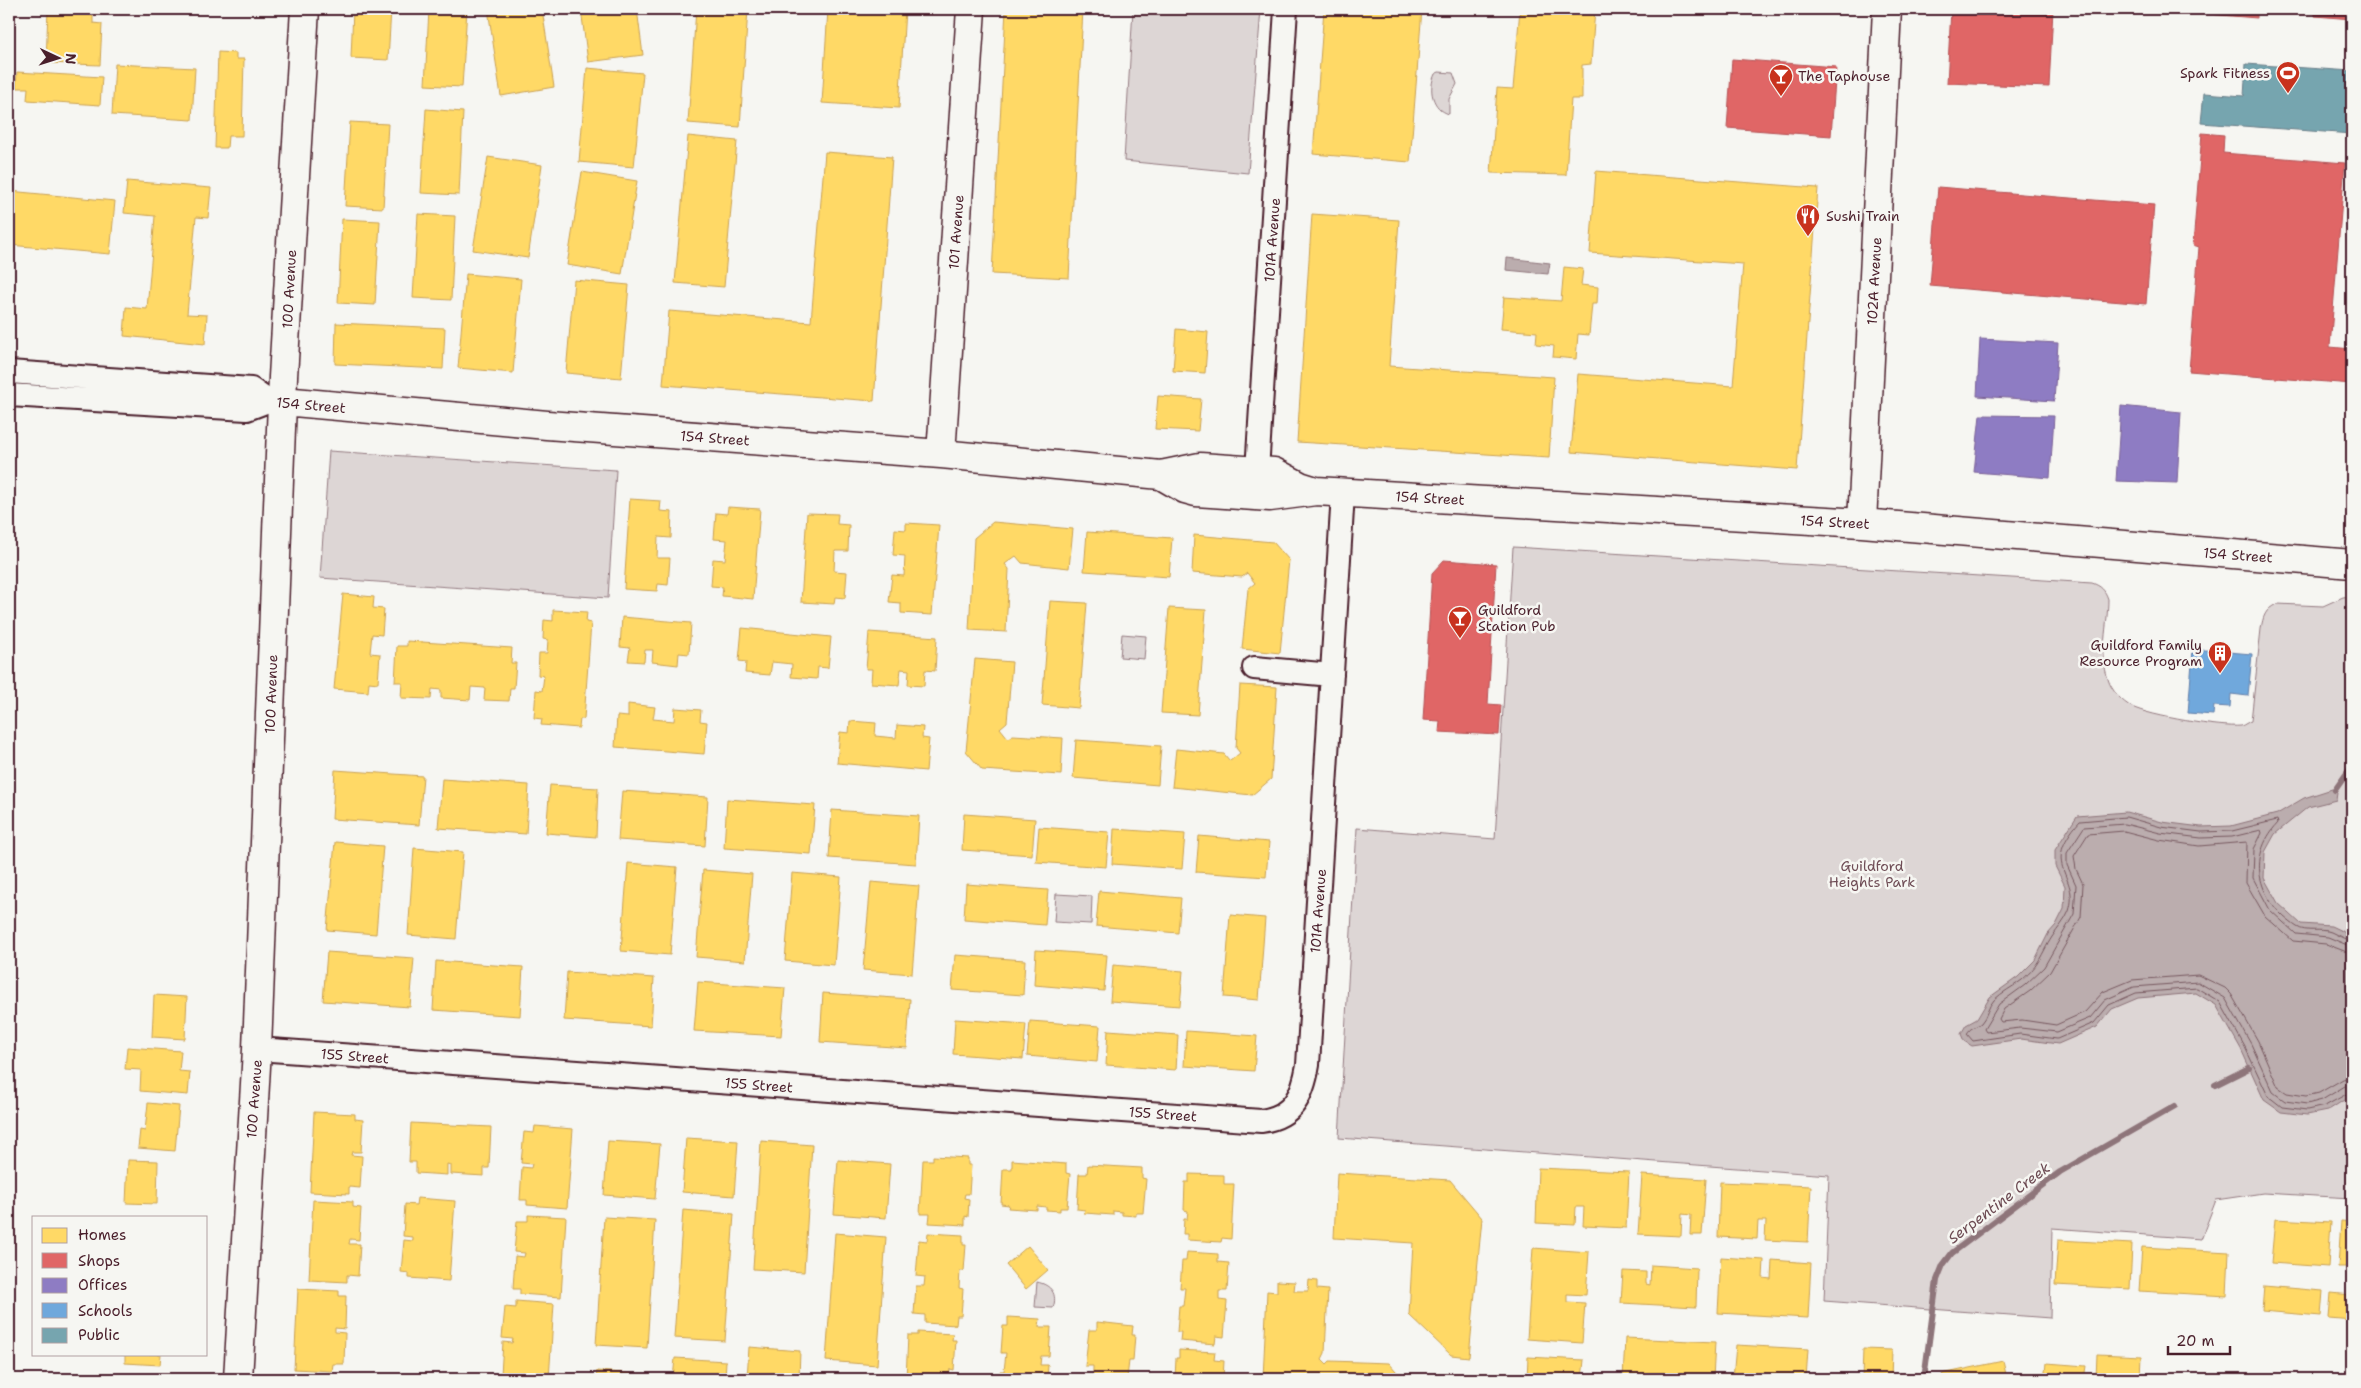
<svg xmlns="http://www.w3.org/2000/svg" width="2361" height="1388" viewBox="0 0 2361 1388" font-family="'Shantell Sans',sans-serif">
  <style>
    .green { fill: #ddd6d5; stroke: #947a80 }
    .water { fill: #bbadae; stroke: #8e747a }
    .homes { fill: #ffd966; stroke: #c9a154 }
    .shops { fill: #e06666; stroke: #b35154 }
    .offices { fill: #8e7cc3; stroke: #7a6095 }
    .schools { fill: #6fa8dc; stroke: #647fa7 }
    .public { fill: #76a5af; stroke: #697d87 }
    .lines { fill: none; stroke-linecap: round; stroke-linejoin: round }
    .shore { stroke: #77585f; stroke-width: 1 }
    .stream { stroke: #8e747a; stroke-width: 6 }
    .street-casing { stroke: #4a1f2b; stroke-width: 26 }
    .secondary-casing { stroke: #4a1f2b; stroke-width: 31 }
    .street { stroke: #f6f6f2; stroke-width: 22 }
    .secondary { stroke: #f6f6f2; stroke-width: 28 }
    .labels { text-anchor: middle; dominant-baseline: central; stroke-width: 5; stroke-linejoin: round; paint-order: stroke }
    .poi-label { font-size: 14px; fill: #4a1f2b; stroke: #f6f6f2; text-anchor: start }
    .street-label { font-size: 14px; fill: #4a1f2b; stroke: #f6f6f2 }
    .park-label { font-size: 14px; fill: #6f4d56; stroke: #f6f6f2 }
    .water-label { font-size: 15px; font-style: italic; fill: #6c4a52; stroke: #f6f6f2 }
  </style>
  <rect width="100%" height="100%" fill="#f6f6f2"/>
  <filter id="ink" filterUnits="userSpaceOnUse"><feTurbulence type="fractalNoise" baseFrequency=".02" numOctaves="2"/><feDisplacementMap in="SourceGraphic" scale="10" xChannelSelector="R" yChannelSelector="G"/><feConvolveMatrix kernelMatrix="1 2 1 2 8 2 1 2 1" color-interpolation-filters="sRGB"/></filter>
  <g filter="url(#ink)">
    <path class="green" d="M1133 9H1261L1248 173 1124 161Z
      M1439 72 1453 73 1457 84 1449 99V114C1432 109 1428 89 1435 74Z
      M329 451 616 470 608 598 320 578Z
      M1513 547 2092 583C2101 586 2105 590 2108 599 2108 625 2099 654 2108 679 2111 690 2122 702 2132 707 2150 716 2221 728 2241 726 2244 725 2248 722 2251 721L2261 629C2263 617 2265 609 2277 604L2323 606 2343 597 2352 596V1198L2263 1193 2216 1200 2201 1239 2052 1228 2050 1318 1824 1301 1829 1175 1339 1138 1357 828 1495 839Z
      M1122 634 1146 636 1144 659 1120 657Z
      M1056 894 1092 896 1091 924 1054 922Z
      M1037 1282C1051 1285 1058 1294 1053 1308L1035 1307Z"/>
    <path class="water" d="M1507 258 1550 263 1548 274 1506 270Z
      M2332 789 2337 793 2336 800 2308 807 2275 834 2265 852 2264 878 2278 903 2301 924 2331 926 2352 936V1095L2327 1111 2307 1115 2281 1112 2264 1100 2241 1049 2216 1005 2196 993 2138 998 2112 1009 2097 1027 2058 1044 2021 1039 1972 1046 1964 1041 1961 1034 1966 1025 1977 1019 1990 997 2018 977 2035 960 2048 934 2056 925 2064 909 2065 886 2055 866V850L2077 816 2126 812 2162 822 2201 827 2231 826 2277 814 2304 798Z"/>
    <path class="homes" d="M48 9H93V23L102 24 100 65 46 63Z
      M353 9H391L388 60 351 58Z
      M429 9H467L462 87 425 85Z
      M488 9H542L554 87 501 96Z
      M581 9H637L643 55 588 62Z
      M696 9H748L740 127 688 123Z
      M828 9H905L899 108 822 103Z
      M1006 9H1083L1069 278 992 274Z
      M1324 9H1422L1410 162 1313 154Z
      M1520 9H1595L1591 64 1582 65V99H1571L1566 175 1491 173 1497 88 1513 89Z
      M218 52 236 53V59H244L242 136H228L227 148H215Z
      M115 64 195 68 192 120 112 115Z
      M587 68 643 73 634 167 579 162Z
      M17 72 102 77 100 105 27 100 28 88H16Z
      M426 109 463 112 459 195 421 193Z
      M350 122 388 124 383 208 345 206Z
      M688 136 737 141 724 287 675 283Z
      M825 152 892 157 874 401 663 385 669 311 811 322Z
      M488 157 542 165 528 258 473 250Z
      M1596 171 1818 188 1797 470 1571 452 1578 374 1733 386 1743 264 1590 253Z
      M582 172 637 181 622 274 567 265Z
      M127 181 211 188 208 218 196 217 187 314 207 315 205 344 124 336 126 307 147 309 155 216 124 213Z
      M9 191 115 201 110 254 9 245Z
      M418 214 455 216 451 300 413 298Z
      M1312 214 1399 220 1389 366 1554 377 1549 458 1297 442Z
      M342 219 380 221 375 305 338 303Z
      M1564 267 1583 269 1581 285 1598 287 1597 304H1592L1589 335 1578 334 1576 359 1553 357 1554 346 1536 344 1537 332 1501 329 1504 297 1561 301Z
      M466 274 521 279 513 373 458 368Z
      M574 280 629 285 621 378 566 373Z
      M336 323 445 328 443 369 335 364Z
      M1176 329 1208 332 1205 373 1173 371Z
      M1158 396 1201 399 1198 431 1155 429Z
      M630 499 661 501 660 511 672 512 671 538 658 537 657 558H670L668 585 658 584 657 591 624 589Z
      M728 507 760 509 753 599 722 596 723 587 711 586 713 559 725 560 727 540 714 539 716 513 727 514Z
      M807 513 838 514 837 524 849 525 848 551H835L834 571 847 572 845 598 835 597 834 604 801 602Z
      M993 522 1073 529 1069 568 1022 563 1016 556 1005 564 1009 569 1006 632 969 630 974 538Z
      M906 523 939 525 932 615 901 613V603L889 602 892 575 904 576 905 556 893 555 895 529 906 530Z
      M1087 532 1172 538 1169 577 1084 571Z
      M1194 535 1273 542 1289 560 1280 653 1242 649 1248 589 1255 583 1247 573 1242 577 1192 573Z
      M343 594 374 597 373 608 384 609 382 635 372 634 370 653 380 654 378 683 369 682 368 692 334 689Z
      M1050 601 1087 603 1079 708 1042 705Z
      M1169 608 1206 610 1198 715 1161 713Z
      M553 610 587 612 586 622 591 623 584 719H580L579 728 541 725 542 719 534 718 536 690 542 691 544 676 538 675 539 653H547L548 640 543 639 544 620 553 621Z
      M622 617 691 623 689 654 679 653 678 665 652 662 653 650H645L644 662 628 661 630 648 620 647Z
      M742 628 831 637 828 668 818 667 817 679 791 677 792 664 772 662 770 675 745 673 746 662 739 661Z
      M869 632 937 637 935 671 925 670 924 686 908 685 909 670 901 669 899 685 871 683 872 669H866Z
      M407 641 512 648 511 663H516L514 688H510L509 701 484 700 485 688 471 687 470 700 441 698V690L432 689 431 699 401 698 402 682H395L397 646H407Z
      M975 659 1012 662 1007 722 1000 728 1008 738 1013 735 1063 738 1061 775 982 770 966 751Z
      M1240 685 1277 687 1271 779 1252 795 1172 787 1176 749 1224 754 1230 761 1240 753 1236 748Z
      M628 704 655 707 653 719 674 721 675 708 701 710 700 721 707 722 704 754 615 747 617 716 628 717Z
      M850 721 876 723 875 736 896 738 897 725 923 727 922 738 929 739 926 771 837 763 840 732 849 733Z
      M1076 740 1161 746 1158 785 1073 778Z
      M335 770 423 776 419 825 332 819Z
      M442 779 529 785 526 834 438 828Z
      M550 785 598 788 596 837 546 833Z
      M622 791 708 797 705 846 618 840Z
      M727 799 815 805 811 854 724 848Z
      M832 810 919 816 916 864 829 858Z
      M964 814 1035 819 1032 855 962 850Z
      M1039 827 1109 832 1106 867 1036 862Z
      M1114 829 1185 834 1182 869 1112 864Z
      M1199 836 1269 842 1266 877 1196 872Z
      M335 842 383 846 376 934 327 930Z
      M414 848 463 852 456 939 408 935Z
      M628 863 677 867 670 955 621 951Z
      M703 870 752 874 745 961 696 957Z
      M792 873 841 877 834 965 785 961Z
      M871 882 919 886 912 974 863 970Z
      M966 884 1048 890 1045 925 964 919Z
      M1099 891 1181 898 1178 933 1096 926Z
      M1230 915 1265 918 1259 1000 1224 997Z
      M1036 950 1107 955 1104 991 1034 985Z
      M327 952 414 958 410 1007 323 1001Z
      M955 955 1025 960 1023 995 952 990Z
      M436 961 523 967 520 1016 433 1010Z
      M1113 965 1183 971 1180 1006 1110 1001Z
      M567 972 654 978 651 1026 564 1020Z
      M698 982 785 988 781 1036 694 1031Z
      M823 993 910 999 907 1048 820 1042Z
      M154 995 187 997 185 1039 152 1037Z
      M955 1019 1026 1024 1023 1059 953 1054Z
      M1030 1021 1100 1026 1097 1062 1027 1056Z
      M1108 1030 1178 1035 1176 1070 1106 1065Z
      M1186 1031 1257 1036 1254 1071 1184 1066Z
      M127 1047 181 1051 179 1071 190 1072 188 1095 140 1091 141 1070 125 1069Z
      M148 1103 179 1106 175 1151 138 1148 140 1130 145 1131Z
      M314 1112 355 1114V1119L363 1120 361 1152H352L351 1155 362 1156 360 1188 349 1187V1194L310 1192Z
      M411 1123 491 1127 489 1168H484V1176L451 1174V1165L447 1164V1175L416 1173V1162H409Z
      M535 1126 573 1129 567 1208 527 1205V1200H520L522 1167 531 1168 532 1164 521 1163 524 1132 534 1133Z
      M686 1138 738 1141 734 1196 682 1192Z
      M608 1141 660 1144 655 1199 604 1195Z
      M761 1141 812 1145 804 1272 753 1269Z
      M933 1156 968 1158V1165H971L969 1194H965L964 1198 969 1199 968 1217 965 1216V1225L929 1223 930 1214H920L923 1160H933Z
      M128 1160 158 1161 157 1204 126 1203Z
      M838 1160 890 1164 886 1218 834 1214Z
      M1012 1160 1066 1164V1173L1070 1174 1067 1208H1060V1211L1046 1210V1207L1037 1206V1210L1008 1208 1009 1205 1001 1204 1003 1169H1012Z
      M1088 1165 1142 1168V1178L1146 1179 1143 1213H1136V1216L1122 1215V1212L1113 1211V1215L1084 1213 1085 1210 1077 1209 1079 1174H1087Z
      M1538 1168 1629 1172 1626 1228 1583 1226 1584 1207H1576L1575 1225 1536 1223Z
      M1337 1173 1450 1180 1482 1218 1469 1357 1451 1355 1409 1315 1413 1243 1334 1238Z
      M1189 1174 1224 1175V1184H1234L1231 1239 1222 1238 1221 1242 1187 1240V1234H1183L1184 1219H1187L1188 1211 1184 1210 1185 1182H1189Z
      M1642 1175 1706 1179 1702 1235H1690L1691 1215 1682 1214 1681 1236 1638 1234Z
      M1720 1182 1811 1186 1808 1242 1765 1240 1766 1221H1758L1757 1239 1718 1237Z
      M417 1198 455 1201 449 1281 409 1278V1273L401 1272 404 1240 413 1241V1237L403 1236 405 1204 416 1205Z
      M313 1200 353 1202V1207L361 1208 359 1240 350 1239 349 1244H360L358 1276 347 1275V1282L309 1280Z
      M683 1210 734 1214 725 1341 674 1338Z
      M528 1215 566 1217 561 1297 520 1294V1289H513L515 1256 524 1257 525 1253 514 1252 517 1221H528Z
      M604 1217 655 1220 647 1348 596 1345Z
      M2275 1219 2331 1222 2328 1267 2271 1263Z
      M2341 1221 2352 1222V1267H2338Z
      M835 1233 886 1237 877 1365 826 1361Z
      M928 1233 963 1235V1245H966L964 1271H960L959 1288 963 1289 961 1316H957L956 1325 925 1323V1315L914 1314 916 1286H924L925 1277 916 1276 919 1240 927 1241Z
      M2058 1240 2132 1244 2130 1289 2055 1285Z
      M1028 1246 1048 1270 1026 1289 1006 1265Z
      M2142 1247 2229 1252 2227 1296 2139 1291Z
      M1533 1248 1589 1252 1586 1295 1567 1294V1302L1585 1303 1582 1343 1527 1339Z
      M1187 1252 1218 1254V1262L1229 1263 1227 1291H1219V1300L1227 1301 1224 1337 1216 1336 1215 1344 1180 1341 1181 1332H1177L1179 1306H1183L1185 1288H1180L1182 1261H1186Z
      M1721 1257 1764 1260 1763 1278 1771 1279 1772 1260 1811 1263 1808 1318 1718 1313Z
      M1651 1265 1697 1268 1696 1307 1621 1303 1623 1271 1646 1272V1284L1650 1285Z
      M1309 1280 1317 1281V1289L1328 1290 1325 1353 1322 1359 1327 1364 1330 1361 1389 1363 1403 1379H1263L1267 1291 1277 1292V1281L1295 1282 1294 1291H1308Z
      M2264 1286 2323 1291 2321 1316 2262 1311Z
      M298 1289 339 1291V1296H346L345 1329 335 1328V1332L345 1333 344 1364H333L332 1371 294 1369Z
      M2331 1293 2352 1295V1320L2329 1318Z
      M516 1301 554 1304 549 1379H508V1375H501L503 1342 512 1343 513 1339 502 1338 505 1307 516 1308Z
      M1008 1317 1040 1319 1039 1327H1051L1049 1356H1041L1040 1365H1048L1047 1379H1000V1371H1004L1006 1353H1001L1003 1326H1008Z
      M1097 1322 1133 1326 1132 1335H1135L1133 1361H1129L1127 1378 1132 1379H1084L1085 1375H1093V1366H1085L1089 1330H1097Z
      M918 1332 953 1334 952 1340H956L954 1370 950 1369 949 1374H954V1379H906L908 1335H918Z
      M1625 1338 1715 1342 1713 1379H1670V1377H1662V1379H1623Z
      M1736 1345 1808 1349 1806 1379H1733Z
      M749 1347 800 1351 799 1379H747Z
      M1863 1349 1892 1350 1891 1379H1862Z
      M1179 1350 1215 1352 1214 1360 1224 1361 1223 1379H1175L1176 1358H1179Z
      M125 1354H161L160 1365 125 1363Z
      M2097 1354 2142 1356 2141 1379H2096Z
      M1528 1357 1584 1360 1582 1379H1527Z
      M675 1358 726 1361 725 1379H673Z
      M2003 1361 2007 1379H1944L1942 1374Z
      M2047 1363 2086 1366 2084 1379H2045Z
      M597 1371 647 1375V1379H596Z
      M123 1376 157 1378V1379H123Z
      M294 1376 335 1378 294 1379Z"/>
    <path class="shops" d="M1951 9H2053L2049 87 1947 83Z
      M2182 9H2257V18L2182 12Z
      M2315 9H2352V19L2315 16Z
      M1732 59 1836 67 1831 136 1727 128Z
      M2202 133 2224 135 2223 153 2345 163 2330 347 2352 349V384L2189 371 2199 247 2193 245Z
      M1938 187 2154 205 2146 304 1930 286Z
      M1444 560 1496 564 1488 704 1501 705 1499 735 1439 732 1440 721 1423 720 1432 573Z"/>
    <path class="offices" d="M1980 339 2058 343 2054 401 1977 396Z
      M2121 406 2181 412 2177 483 2116 481Z
      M1980 415 2054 416 2050 478 1974 472Z"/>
    <path class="schools" d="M2193 649 2252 654 2248 696 2231 694 2230 707 2214 706 2213 715 2188 713Z"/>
    <path class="public" d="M2246 64 2352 71V134L2201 123 2204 93 2244 96Z"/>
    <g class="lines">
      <path class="shore" d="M2352 941C2345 940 2338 935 2331 932 2321 928 2306 933 2297 927 2259 902 2245 859 2278 823L2277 820 2232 831 2201 832 2161 827 2126 817 2080 821C2038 868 2081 874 2069 911 2065 921 2058 928 2052 937 2040 956 2041 963 2022 980 2013 987 2002 992 1994 1000 1988 1006 1987 1017 1981 1023 1975 1028 1970 1027 1967 1034L1973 1041 2020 1034 2057 1039 2094 1023 2109 1005 2136 993 2197 988 2220 1002 2245 1047 2268 1096 2282 1107 2307 1110 2325 1106 2352 1091
        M2352 947 2328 937 2296 934 2270 910 2253 878 2254 849 2262 833 2261 830 2232 837 2201 838 2160 833 2125 824 2084 827 2067 853V865L2076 885 2074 914 2044 967 2025 985 1999 1004 1984 1029 1986 1032 2020 1028 2057 1032 2090 1018 2105 1000 2134 987 2198 982 2225 998 2251 1044 2273 1092 2285 1101 2307 1104 2322 1100 2345 1086 2352 1084
        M2352 954 2326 944 2293 941 2265 916 2246 883 2247 842 2199 846 2159 840 2124 831 2088 834 2074 856 2076 869 2083 884 2081 917 2050 972 2030 991 2004 1009 1999 1019 2001 1022 2022 1020 2056 1025 2085 1012 2103 992 2132 980 2198 975 2225 988 2231 994 2258 1041 2278 1087 2287 1093 2306 1096 2319 1093 2343 1079 2352 1077"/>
      <path class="stream" d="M2335 790 2352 766
        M2215 1085 2249 1068
        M1924 1379 1937 1280 1943 1265 1952 1253 2060 1172 2175 1106"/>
      <g class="street-casing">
        <path id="street" d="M9 372 251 389 268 401
          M9 395 247 409 268 401H283
          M1257 471 1286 9
          M1254 668 1332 675
          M257 1049 1261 1121C1294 1117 1303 1094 1308 1065L1343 493"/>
      </g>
      <g class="secondary-casing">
        <path id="secondary" d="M283 401 547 425 941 454 1161 475 1200 467 1274 472 1300 486 1316 491
          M941 454 971 9
          M1161 475 1185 489 1196 492 1270 497 1316 491 1862 523 2352 564
          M1862 523 1887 9
          M238 1379 257 1049 283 377 305 9"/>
      </g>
      <use href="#street" class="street"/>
      <use href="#secondary" class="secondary"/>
    </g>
  </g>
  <defs>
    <g id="stadium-pin" transform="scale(1.25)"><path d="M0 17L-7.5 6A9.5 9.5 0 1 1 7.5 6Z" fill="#c8321e" stroke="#f6f6f2"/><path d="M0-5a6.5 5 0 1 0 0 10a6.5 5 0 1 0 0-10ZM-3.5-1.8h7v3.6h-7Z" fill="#fff"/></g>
    <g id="bar-pin" transform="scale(1.25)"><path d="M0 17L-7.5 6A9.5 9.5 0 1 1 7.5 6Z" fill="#c8321e" stroke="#f6f6f2"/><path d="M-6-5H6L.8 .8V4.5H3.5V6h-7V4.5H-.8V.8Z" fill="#fff"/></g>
    <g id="restaurant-pin" transform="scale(1.25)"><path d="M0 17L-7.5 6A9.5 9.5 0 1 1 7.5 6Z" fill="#c8321e" stroke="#f6f6f2"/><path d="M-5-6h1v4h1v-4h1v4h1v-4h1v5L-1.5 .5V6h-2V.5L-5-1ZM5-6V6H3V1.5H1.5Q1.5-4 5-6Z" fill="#fff"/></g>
    <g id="building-pin" transform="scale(1.25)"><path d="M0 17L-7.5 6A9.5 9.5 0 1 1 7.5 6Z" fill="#c8321e" stroke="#f6f6f2"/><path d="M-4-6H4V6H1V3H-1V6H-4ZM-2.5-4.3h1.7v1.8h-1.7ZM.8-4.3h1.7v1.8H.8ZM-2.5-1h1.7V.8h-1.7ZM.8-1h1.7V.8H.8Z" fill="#fff"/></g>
  </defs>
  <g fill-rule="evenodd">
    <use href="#stadium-pin" x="2288" y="73"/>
    <use href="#bar-pin" x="1781" y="76"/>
    <use href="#restaurant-pin" x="1808" y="216"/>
    <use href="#bar-pin" x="1460" y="618"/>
    <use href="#building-pin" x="2220" y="653"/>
  </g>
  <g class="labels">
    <g class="poi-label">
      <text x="2270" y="73" text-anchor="end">Spark Fitness</text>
      <text x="1798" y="76">The Taphouse</text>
      <text x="1826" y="216">Sushi Train</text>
      <text x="1478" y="610">Guildford<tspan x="1478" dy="16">Station Pub</tspan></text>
      <text x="2202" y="645" text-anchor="end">Guildford Family<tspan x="2202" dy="16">Resource Program</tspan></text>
    </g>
    <g class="street-label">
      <text transform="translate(956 232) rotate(-86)">101 Avenue</text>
      <text transform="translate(1272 240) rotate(-86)">101A Avenue</text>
      <text transform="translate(1874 281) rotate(-87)">102A Avenue</text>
      <text transform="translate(289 289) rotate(-87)">100 Avenue</text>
      <text transform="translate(311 405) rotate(5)">154 Street</text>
      <text transform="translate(715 438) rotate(4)">154 Street</text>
      <text transform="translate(1430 498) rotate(3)">154 Street</text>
      <text transform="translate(1835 522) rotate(3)">154 Street</text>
      <text transform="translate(2238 555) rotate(4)">154 Street</text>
      <text transform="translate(271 694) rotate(-88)">100 Avenue</text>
      <text transform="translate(1318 911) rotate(-86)">101A Avenue</text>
      <text transform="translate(355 1056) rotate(4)">155 Street</text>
      <text transform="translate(759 1085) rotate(4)">155 Street</text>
      <text transform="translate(254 1099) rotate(-86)">100 Avenue</text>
      <text transform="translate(1163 1114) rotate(4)">155 Street</text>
    </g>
    <g class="park-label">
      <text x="1872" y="866">Guildford<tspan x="1872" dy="16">Heights Park</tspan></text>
    </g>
    <g class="water-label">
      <text transform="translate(1999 1203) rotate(-37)">Serpentine Creek</text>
    </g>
  </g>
  <rect width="2361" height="1388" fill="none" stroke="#f6f6f2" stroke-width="30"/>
  <rect x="15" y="15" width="2331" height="1358" fill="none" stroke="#4a1f2b" stroke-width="2" filter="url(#ink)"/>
  <rect x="32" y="1216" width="175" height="140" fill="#f6f6f2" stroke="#b1a0a2"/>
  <rect x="42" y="1228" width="25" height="15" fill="#ffd966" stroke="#b1a0a2"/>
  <text x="78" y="1240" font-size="15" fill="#4a1f2b">Homes</text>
  <rect x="42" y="1253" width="25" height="15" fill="#e06666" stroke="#b1a0a2"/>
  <text x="78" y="1266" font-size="15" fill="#4a1f2b">Shops</text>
  <rect x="42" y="1278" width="25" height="15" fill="#8e7cc3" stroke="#b1a0a2"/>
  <text x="78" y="1290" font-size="15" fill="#4a1f2b">Offices</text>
  <rect x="42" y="1303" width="25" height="15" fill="#6fa8dc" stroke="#b1a0a2"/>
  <text x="78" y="1316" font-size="15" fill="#4a1f2b">Schools</text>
  <rect x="42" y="1328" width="25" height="15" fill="#76a5af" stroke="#b1a0a2"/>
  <text x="78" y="1340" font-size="15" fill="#4a1f2b">Public</text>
  <g transform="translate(58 58) rotate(94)" stroke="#f6f6f2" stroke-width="4" paint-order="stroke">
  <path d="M0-4L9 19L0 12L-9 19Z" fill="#4a1f2b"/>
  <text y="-8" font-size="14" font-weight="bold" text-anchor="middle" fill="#4a1f2b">N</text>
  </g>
  <path d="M2168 1346v8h62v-8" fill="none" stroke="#4a1f2b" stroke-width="2.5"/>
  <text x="2176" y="1346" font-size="15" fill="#4a1f2b" stroke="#f6f6f2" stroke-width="4" paint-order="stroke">20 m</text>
</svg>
